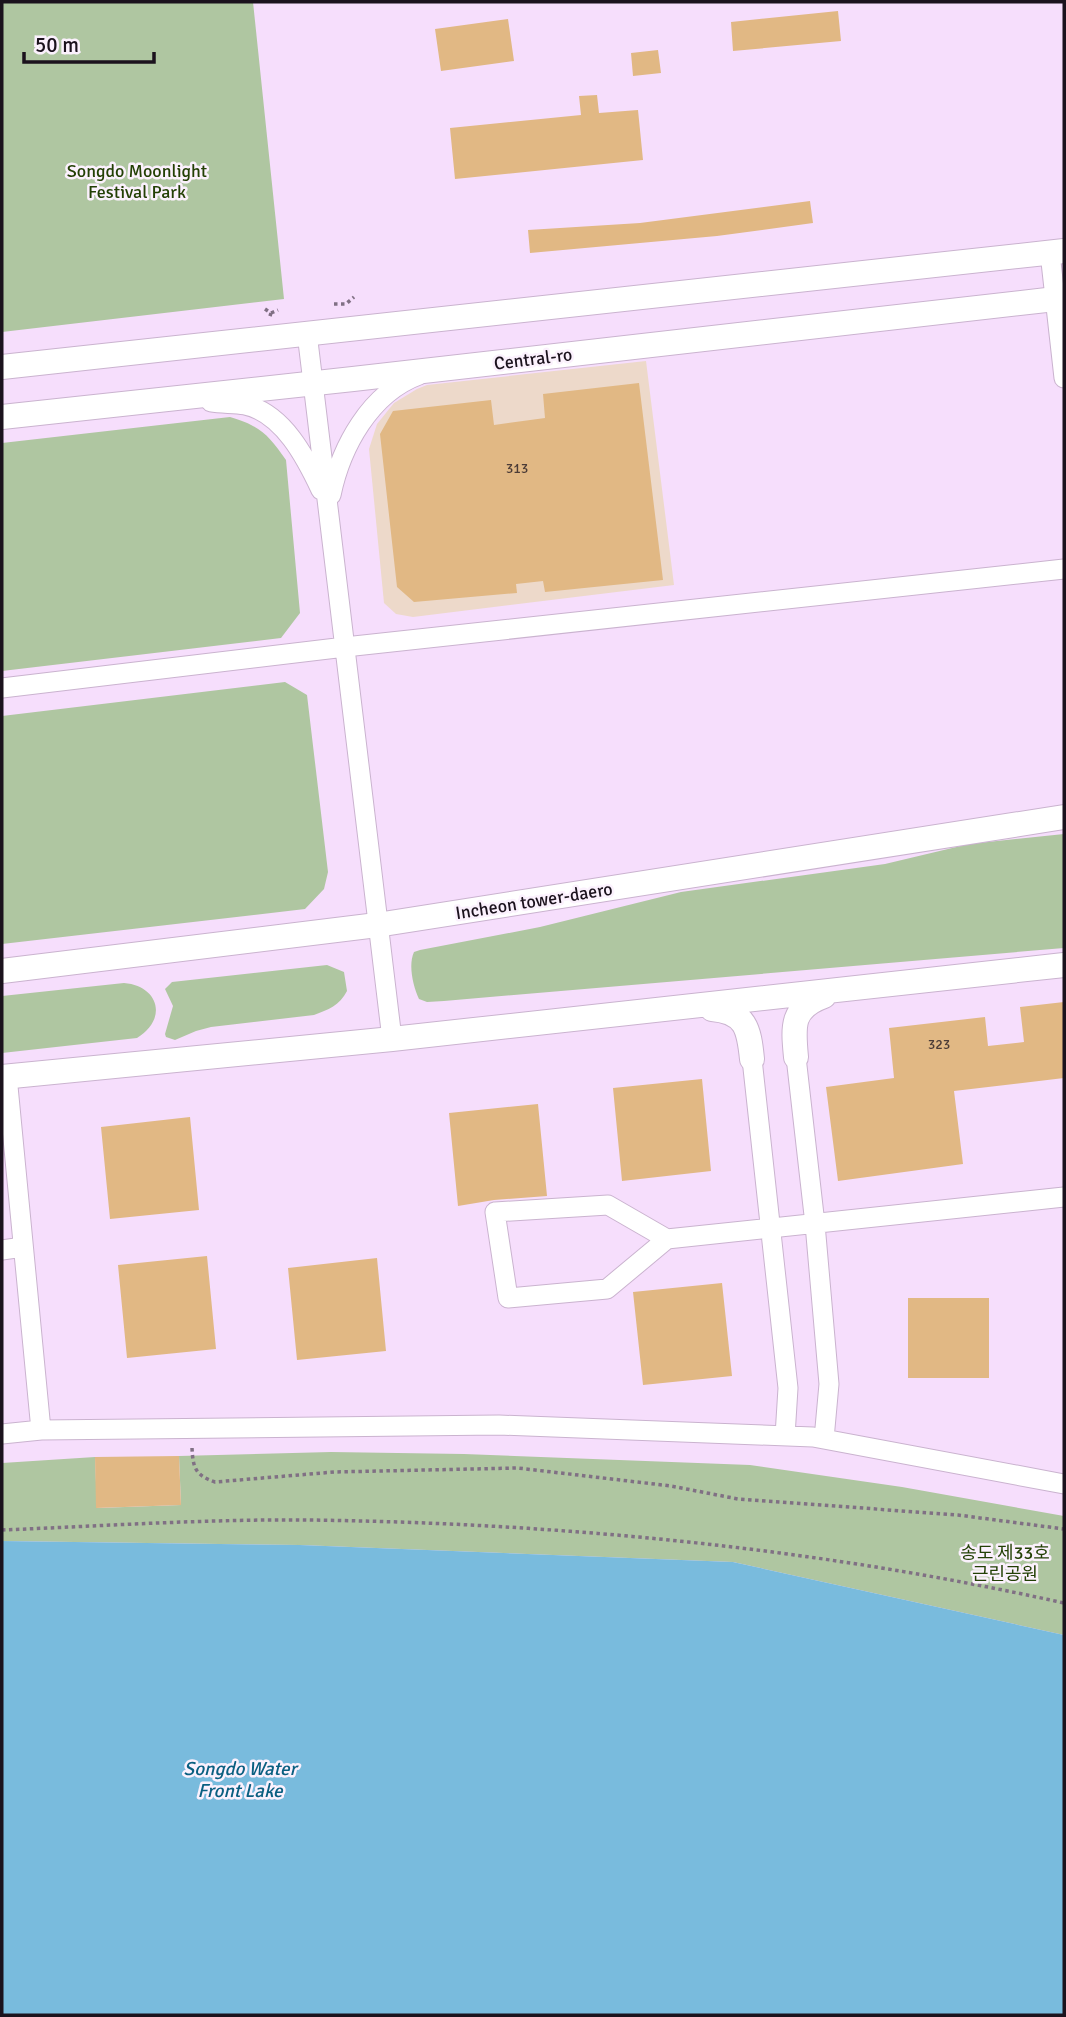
<svg xmlns="http://www.w3.org/2000/svg" width="1066" height="2017" viewBox="0 0 1066 2017" font-family="Signika,'Noto Sans KR',sans-serif">
  <style>
    .commercial { fill: #edd9ca }
    .green { fill: #afc6a1 }
    .water { fill: #79bbdd }
    .building { fill: #e1b884 }
    .lines { fill: none; stroke-linecap: round; stroke-linejoin: round }
    .minor-casing { stroke: #cab3cf; stroke-width: 21 }
    .major-casing { stroke: #cab3cf; stroke-width: 26 }
    .path { stroke: #807084; stroke-width: 3.5; stroke-dasharray: 3.5 3.5; stroke-linecap: butt }
    .minor { stroke: #fff; stroke-width: 19 }
    .major { stroke: #fff; stroke-width: 24 }
    .labels { text-anchor: middle; dominant-baseline: central; stroke-width: 5; stroke-linejoin: round; paint-order: stroke }
    .number-label { font-size: 14px; fill: #4c3c37 }
    .park-label { font-size: 18px; fill: #234005; stroke: #fbf1fd }
    .street-label { font-size: 18px; fill: #1b121d; stroke: #fbf1fd }
    .water-label { font-size: 19px; font-style: italic; fill: #0a5f81; stroke: #fbf1fd }
  </style>
  <rect width="100%" height="100%" fill="#f6defc"/>
  <path class="commercial" d="M646 361 674 585 413 617 396 614 384 603 369 449 377 424 394 403 417 389 427 385Z"/>
  <path class="green" d="M2 2H253L284 299 2 332Z
    M230 417C260 426 268 434 286 460L300 613 281 638 2 671V443Z
    M285 682 307 695 328 872 324 889 305 909 2 944V716Z
    M1064 834V948L444 1001 427 1002 419 999C413 986 408 965 414 952L420 950 540 927 681 892 885 864 969 844Z
    M327 965 344 972 347 991C340 1005 328 1010 314 1015L211 1027 196 1031 175 1040 166 1037 165 1034 173 1006 165 989 172 982Z
    M124 983C159 986 168 1019 137 1038L2 1053V996Z
    M331 1452 464 1454 750 1465 902 1487 1064 1516V1635L733 1562 300 1545 2 1541V1463L95 1457 97 1508 181 1505 179 1456Z"/>
  <path class="water" d="M2 1541 300 1545 733 1562 1064 1635V2015H2Z"/>
  <path class="building" d="M838 11 841 41 733 51 731 22Z
    M508 19 514 61 441 71 435 29Z
    M658 50 661 73 633 76 631 53Z
    M597 95 599 113 638 110 643 160 455 179 450 128 581 115 579 96Z
    M810 201 813 223 717 236 530 253 528 230 640 223Z
    M639 383 663 580 545 592 543 581 516 584 517 593 414 602 397 587 380 434 393 411 491 400 494 425 545 418 543 394Z
    M1064 1002V1078L954 1091 963 1164 838 1181 826 1087 894 1078 889 1028 985 1017 988 1046 1024 1042 1020 1007Z
    M702 1079 711 1171 622 1181 613 1088Z
    M538 1104 547 1196 494 1200 458 1206 449 1113Z
    M190 1117 199 1210 110 1219 101 1127Z
    M207 1256 216 1349 127 1358 118 1265Z
    M377 1258 386 1351 297 1360 288 1268Z
    M722 1283 732 1376 643 1385 633 1292Z
    M908 1298H989V1378H908Z
    M179 1456 181 1505 96 1508 95 1457Z"/>
  <g class="lines">
    <g class="minor-casing">
      <path id="minor" d="M1050 253 1064 378
        M307 333 392 1039
        M211 402C222 404 234 403 245 405 283 413 306 458 321 490
        M331 495C341 447 370 393 419 375
        M2 688 345 647 1064 569
        M796 1057 815 1224 829 1384 824 1439
        M752 1059 788 1388 785 1436
        M7 1076 41 1430
        M667 1239 607 1289 508 1298 495 1212 608 1205 667 1239 1064 1197
        M2 1250 23 1247
        M2 1434 41 1430 499 1425 813 1437 1064 1484"/>
    </g>
    <g class="major-casing">
      <path id="major" d="M2 367 1064 251
        M2 417 353 379 1064 298
        M2 971 377 925 1064 817
        M712 1009C746 1012 749 1029 752 1059
        M796 1057C793 1026 791 1008 824 996
        M2 1077 392 1039 1064 965"/>
    </g>
    <path class="path" d="M334 304H346L354 297
      M265 309 271 313 269 319
      M271 313 278 310
      M192 1448C193 1468 195 1475 215 1482L334 1472 518 1468 671 1486 738 1499 958 1515 1064 1529
      M2 1530C103 1526 206 1519 308 1520 561 1523 817 1548 1064 1603"/>
    <use href="#minor" class="minor"/>
    <use href="#major" class="major"/>
  </g>
  <g class="labels">
    <g class="number-label">
      <text x="517" y="468">313</text>
      <text x="939" y="1044">323</text>
    </g>
    <g class="park-label">
      <text x="137" y="171">Songdo Moonlight<tspan x="137" dy="21">Festival Park</tspan></text>
      <text x="1005" y="1553">송도 제33호<tspan x="1005" dy="21">근린공원</tspan></text>
    </g>
    <g class="street-label">
      <text transform="translate(533 359) rotate(-7)">Central-ro</text>
      <text transform="translate(534 901) rotate(-9)">Incheon tower-daero</text>
    </g>
    <g class="water-label">
      <text x="240" y="1769">Songdo Water<tspan x="240" dy="22">Front Lake</tspan></text>
    </g>
  </g>
  <rect width="1066" height="2017" fill="none" stroke="#1b121d" stroke-width="7"/>
  <path d="M24 52v10h130v-10" fill="none" stroke="#1b121d" stroke-width="3.5"/>
  <text x="35" y="52" font-size="21" fill="#1b121d" stroke="#fbf1fd" stroke-width="5" paint-order="stroke">50 m</text>
</svg>
